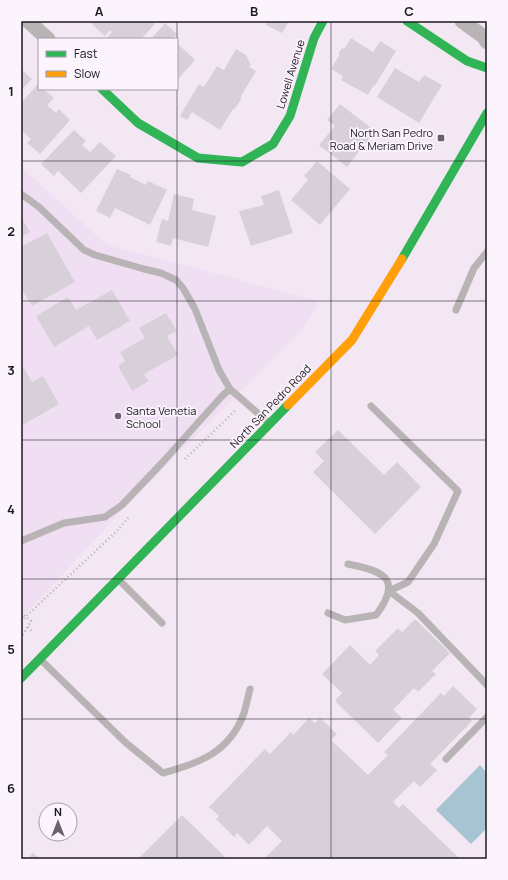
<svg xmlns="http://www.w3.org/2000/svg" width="508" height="880" viewBox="0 0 508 880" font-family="Manrope,sans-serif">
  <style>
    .built { fill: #f0def3 }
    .water { fill: #a7c4d2 }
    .building { fill: #d8d0d9 }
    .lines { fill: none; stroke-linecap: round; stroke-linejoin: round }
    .path { stroke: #b6b1b5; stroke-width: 2.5; stroke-dasharray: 1 3; stroke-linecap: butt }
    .lane { stroke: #b8b3b5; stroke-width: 7 }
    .street { stroke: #b8b3b5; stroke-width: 15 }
    .fast { stroke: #30b455; stroke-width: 9 }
    .slow { stroke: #ff9f0a; stroke-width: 9 }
    .grid { fill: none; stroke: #1f1820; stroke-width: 1; stroke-opacity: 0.55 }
    .poi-dot { fill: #69606a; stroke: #fbf4fd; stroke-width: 1.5 }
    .labels { text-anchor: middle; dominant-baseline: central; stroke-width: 3.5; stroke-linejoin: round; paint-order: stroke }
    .street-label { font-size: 11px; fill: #1f1820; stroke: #fbf4fd }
    .poi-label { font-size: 11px; fill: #1f1820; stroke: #fbf4fd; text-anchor: end }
    .neatline { fill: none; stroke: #1f1820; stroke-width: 1.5 }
    .grid-label { font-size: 13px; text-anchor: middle; font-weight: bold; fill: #1f1820 }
  </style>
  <rect width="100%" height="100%" fill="#f2e7f3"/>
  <path class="built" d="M21 167 107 245 319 301 302 329 129 503 21 619Z"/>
  <path class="water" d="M480 765 487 773V828L471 844 436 810Z"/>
  <path class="building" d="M91 21H153L155 24 141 39H109L107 38 112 32 110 30 105 36 90 22Z
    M268 21H289L282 33 266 25Z
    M165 23 177 34 172 39H151Z
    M351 38 373 52 380 41 396 51 374 87 373 86 368 95 341 80 343 76 331 69 340 54H338L342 48 344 49Z
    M177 43 195 60 177 80Z
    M236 49 246 55 251 65 249 67 256 71 240 98H242L234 110 233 109 220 130 192 112 187 120 180 116 199 84 204 87 217 66 224 70Z
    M395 68 419 82 424 75 442 85 419 123 377 97Z
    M21 69 32 79 21 90Z
    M38 84 39 89H43L54 98 47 105 56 113 59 109 70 120 40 154 27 143 31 139 21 130V103Z
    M340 104 375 131 347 167 319 145 335 126 327 120Z
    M74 130 86 141 82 145 90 152 100 142 116 156 81 193 58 171 54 176 41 164Z
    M317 161 350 189 320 225 291 200 308 180 304 176Z
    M117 169 131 175 130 177 146 185 148 181 167 190 150 225 115 208 110 218 96 211Z
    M279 190 293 233 251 246 239 211 264 205 261 196Z
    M174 194 194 199 192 210 216 216 208 247 173 238 171 246 156 242 162 219 168 221Z
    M21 217 30 232 21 237Z
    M47 233 75 282 32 306 21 288V247Z
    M112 290 130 321 97 340 89 326 54 347 36 316 68 297 76 310Z
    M166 313 177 331 167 336 178 355 144 374 149 381 132 391 118 366 125 361 120 352 145 338 139 328Z
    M21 363 32 382 43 376 59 404 21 426Z
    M338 430 384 475 397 462 421 487 375 534 313 472 324 461 315 452Z
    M415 619 450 653 432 671 436 674 418 692 414 688 393 710 402 718 378 743 335 701 342 693 322 674 350 645 370 665 379 655 375 651 398 628 402 632Z
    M453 686 477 709 469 718 472 721 430 764 437 770 420 787 414 781 393 802 399 808 403 804 459 858 458 859H264L282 841 267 826 249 845 237 833 234 837 216 819 219 816 209 807 265 749 270 754 291 732 293 735 309 718 315 723 320 718 337 734 331 740 368 775 388 755 384 752 441 693 444 696Z
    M182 815 227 859H138Z
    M33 853 40 859H27Z"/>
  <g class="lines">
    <path class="path" d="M185 459 236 410
      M21 613 31 621 21 638
      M21 621 118 530 130 516
      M28 627 33 632"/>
    <path class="lane" d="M21 194 39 207 84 250 95 255 144 269 161 273 176 280 183 288 195 309 219 370 230 389 268 422
      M456 310 474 268 487 252
      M371 406 458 491 434 544 408 582 389 591 418 613 487 685
      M21 541 64 523 105 517 122 505 161 464 222 396 230 389
      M119 580 162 623
      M328 613 345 620 376 615C403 579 384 571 348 564
      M41 660 125 742 163 773C200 763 230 752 244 713 246 706 248 697 250 689
      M446 759 487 717"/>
    <path class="street" d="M28 21 48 39
      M462 21 484 37 487 42"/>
    <path class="fast" d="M407 21 467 61 487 68
      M102 89 138 123 198 158 242 162 273 144 290 116 314 38 323 21
      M402 259 487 113
      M21 678 288 405"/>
    <path class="slow" d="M288 405 352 340 402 259"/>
  </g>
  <path class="grid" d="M177 21V39M331 21V859M177 89V859M21 161H487M21 301H487M21 440H487M21 579H487M21 719H487"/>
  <g class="poi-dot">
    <rect x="437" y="134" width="8" height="8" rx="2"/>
    <circle cx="118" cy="416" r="4"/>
  </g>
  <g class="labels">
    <g class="street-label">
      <text transform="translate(290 74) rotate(-73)">Lowell Avenue</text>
      <text transform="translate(270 406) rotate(-46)">North San Pedro Road</text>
    </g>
    <g class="poi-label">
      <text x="433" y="132">North San Pedro<tspan x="433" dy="13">Road &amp; Meriam Drive</tspan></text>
      <text x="126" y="410" text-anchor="start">Santa Venetia<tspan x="126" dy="13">School</tspan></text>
    </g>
  </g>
  <rect width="508" height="880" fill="none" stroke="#fbf4fd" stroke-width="44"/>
  <rect x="38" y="38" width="140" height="52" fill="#fbf4fd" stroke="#a39ca5"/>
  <rect x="46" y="51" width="20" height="6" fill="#30b455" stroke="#a39ca5"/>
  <text x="74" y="58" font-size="12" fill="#1f1820">Fast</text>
  <rect x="46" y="71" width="20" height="6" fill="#ff9f0a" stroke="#a39ca5"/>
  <text x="74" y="78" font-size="12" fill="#1f1820">Slow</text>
  <g transform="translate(58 822)"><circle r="19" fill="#fbf4fd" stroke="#a39ca5"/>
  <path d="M0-3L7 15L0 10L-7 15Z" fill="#69606a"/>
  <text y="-6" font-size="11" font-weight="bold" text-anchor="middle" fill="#1f1820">N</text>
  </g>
  <rect x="22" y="22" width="464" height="836" class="neatline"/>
  <g class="grid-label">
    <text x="99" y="16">A</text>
    <text x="254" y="16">B</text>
    <text x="409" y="16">C</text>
    <text x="11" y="96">1</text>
    <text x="11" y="236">2</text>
    <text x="11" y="375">3</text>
    <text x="11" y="514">4</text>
    <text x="11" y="654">5</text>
    <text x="11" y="793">6</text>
  </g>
</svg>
